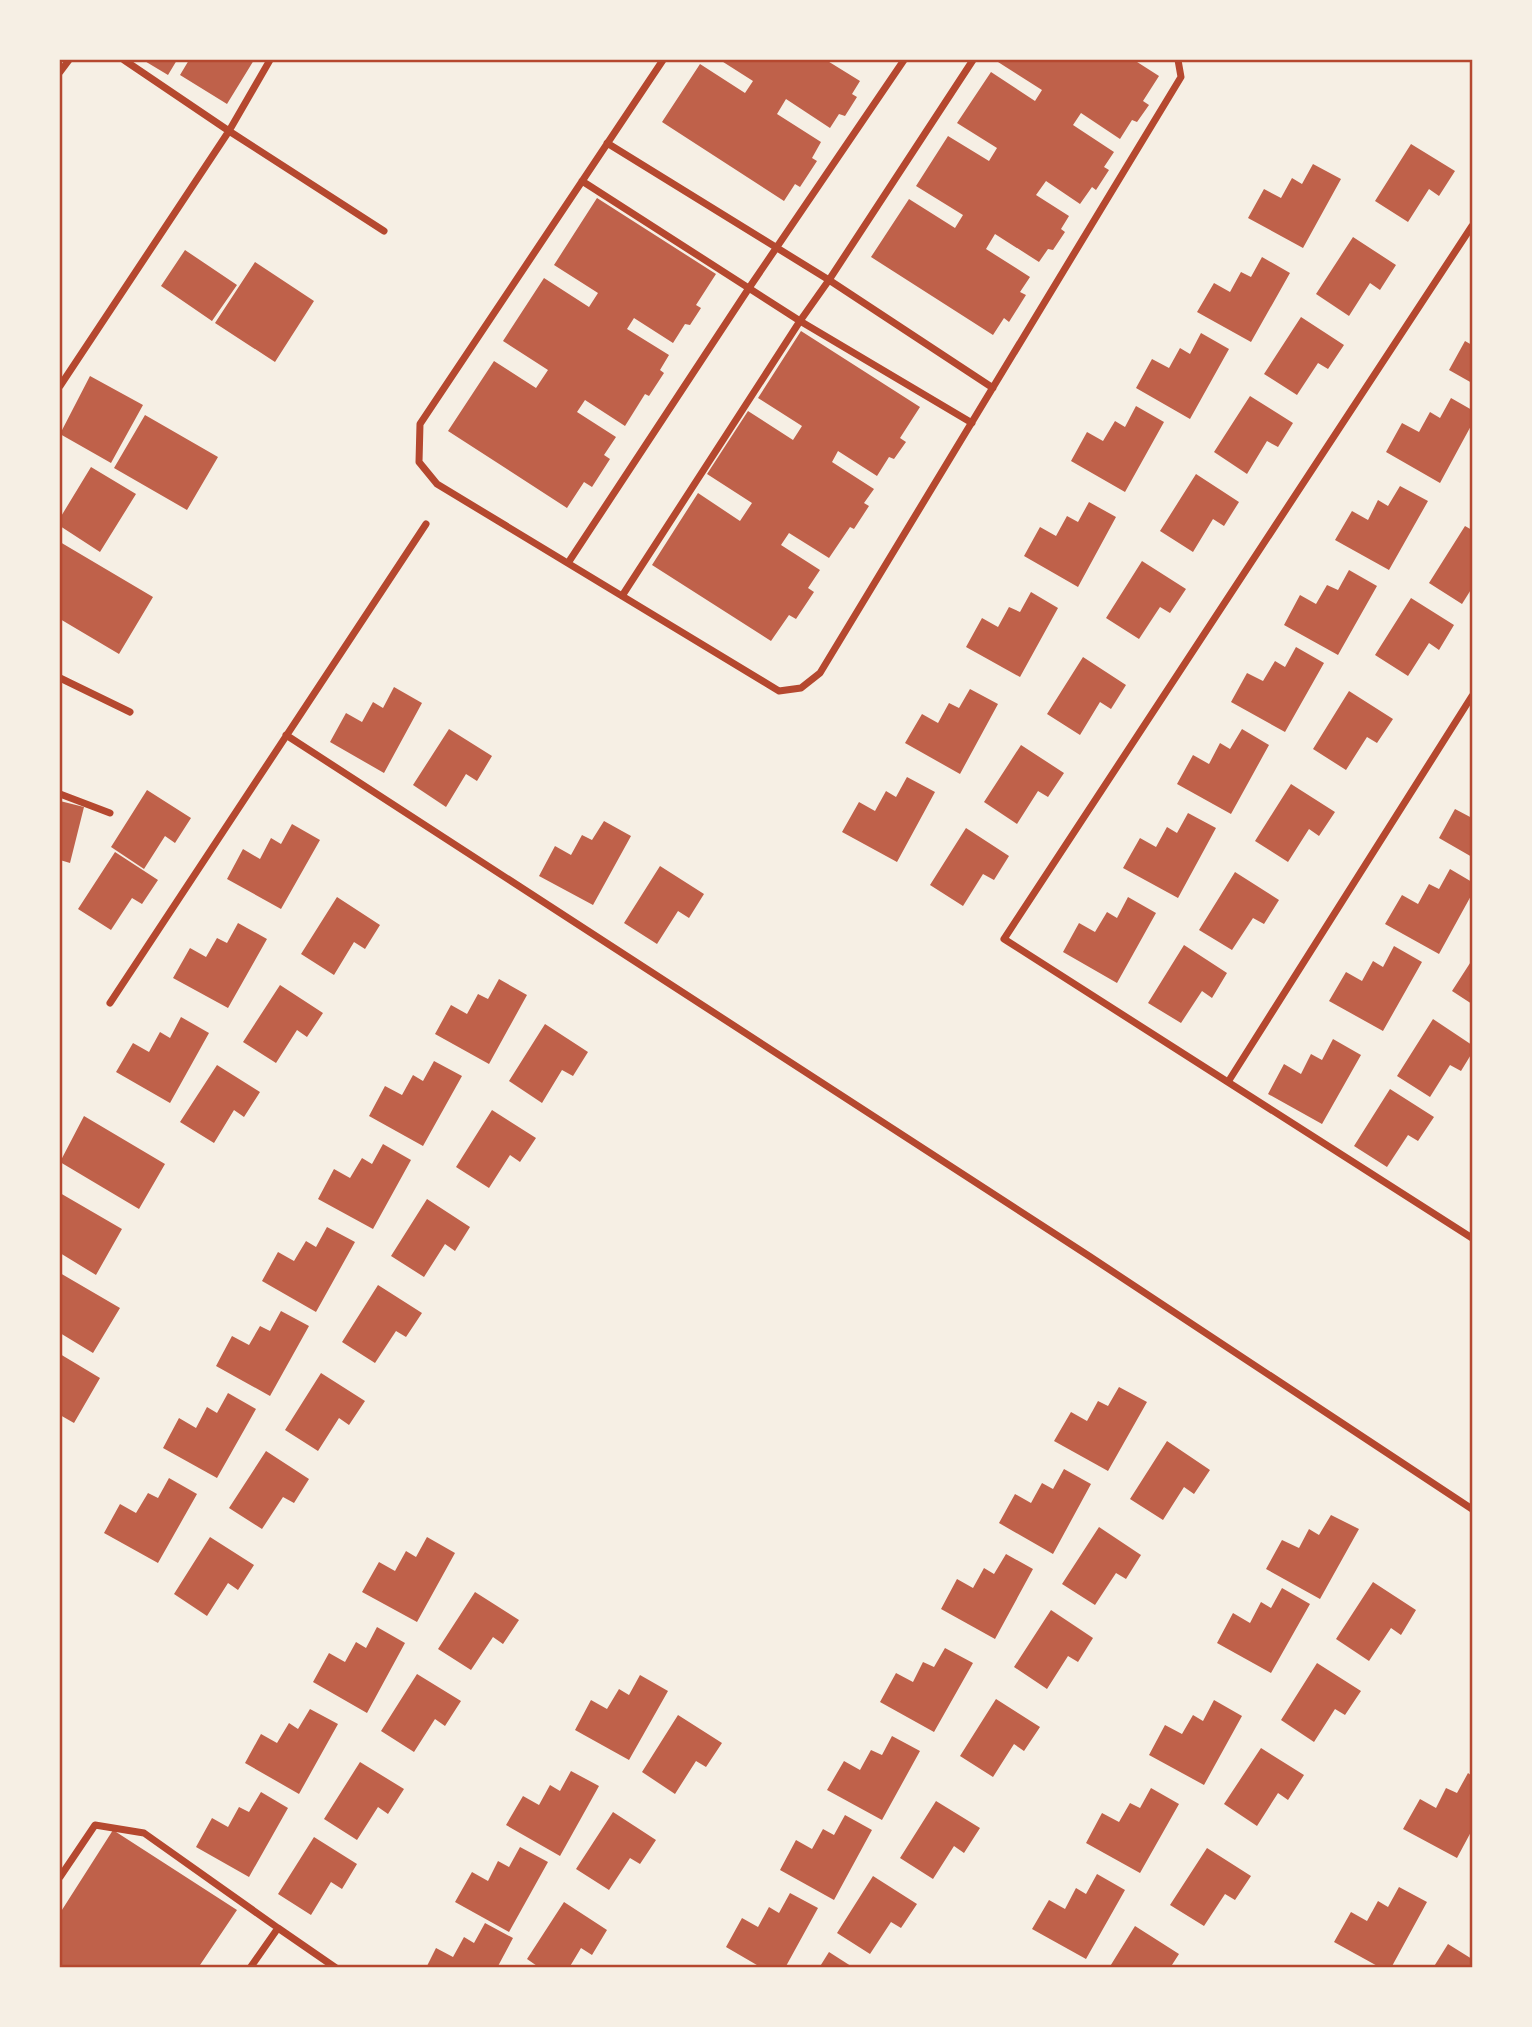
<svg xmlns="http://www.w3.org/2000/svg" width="1532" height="2027" viewBox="0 0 1532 2027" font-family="'PT Sans',sans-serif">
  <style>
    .building { fill: #bf614a }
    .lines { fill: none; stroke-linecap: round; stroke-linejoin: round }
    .minor { stroke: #b5482f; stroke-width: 7 }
    .neatline { fill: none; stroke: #b5482f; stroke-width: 2.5 }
  </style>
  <rect width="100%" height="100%" fill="#f6efe4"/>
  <path class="building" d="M143 60H177L168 75Z
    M189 60H254L227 104 180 75Z
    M720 60H826L860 81 852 94 857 97 845 116 839 114 830 128 786 99 777 114 821 142 812 158 817 161 800 187 795 184 784 201 662 122 700 64 745 93 753 81Z
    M1000 60H1134L1159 76 1143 101 1149 105 1137 122 1132 120 1120 139 1081 113 1073 125 1114 152 1104 167 1109 170 1096 190 1092 187 1080 204 1046 181 1036 195 1069 216 1061 229 1065 232 1053 250 1048 249 1039 262 995 234 986 249 1030 277 1020 292 1026 295 1009 322 1004 318 993 335 871 257 909 199 955 228 963 215 916 186 948 136 989 161 997 148 957 123 991 72 1035 101 1042 90 998 62Z
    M1411 144 1455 171 1439 196 1429 189 1408 222 1375 201Z
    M1313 164 1341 179 1303 248 1248 218 1264 189 1281 198 1292 178 1302 184Z
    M597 198 716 274 696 305 701 308 690 325 685 324 673 343 634 318 627 329 669 355 660 370 664 373 649 396 645 394 625 426 585 400 577 412 616 437 604 455 610 459 592 487 584 482 567 508 448 431 494 361 536 388 548 370 503 341 544 278 589 307 598 293 554 265Z
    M1353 237 1396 265 1380 290 1370 283 1349 316 1316 294Z
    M185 250 237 285 212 321 161 286Z
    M1262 257 1290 273 1251 342 1197 312 1214 283 1230 292 1241 272 1251 277Z
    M255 262 314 301 275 362 215 323Z
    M1301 317 1344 345 1328 369 1318 363 1297 395 1264 374Z
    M801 331 920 407 900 438 906 442 894 459 889 457 877 476 838 451 832 462 874 489 864 503 869 506 854 529 850 527 829 558 789 533 781 545 820 570 808 588 814 592 796 619 789 615 771 641 652 565 698 493 740 521 752 503 707 474 748 411 793 440 802 426 758 398Z
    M1201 333 1229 349 1190 419 1136 388 1152 359 1169 368 1180 348 1190 354Z
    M1465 341 1472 345V383L1449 370Z
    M90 376 143 405 111 463 60 434Z
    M1250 396 1293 423 1278 447 1267 441 1247 474 1214 452Z
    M1451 398 1472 410V424L1440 483 1386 452 1402 423 1419 432 1430 412 1440 418Z
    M1136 406 1164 422 1125 492 1071 461 1087 432 1103 441 1115 421 1125 427Z
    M145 415 218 457 187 510 114 468Z
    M91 467 136 494 100 552 60 526V518Z
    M1196 474 1239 502 1224 526 1213 519 1193 552 1160 531Z
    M1400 486 1428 501 1389 570 1335 540 1352 511 1368 520 1378 500 1388 506Z
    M1089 502 1116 517 1078 587 1024 556 1040 527 1056 536 1067 516 1078 522Z
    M1465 526 1472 530V588L1462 604 1429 583Z
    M60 542 153 597 119 654 60 619Z
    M1142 561 1186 589 1170 613 1160 607 1139 639 1106 618Z
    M1349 570 1377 586 1338 655 1284 625 1300 595 1316 604 1327 585 1338 590Z
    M1031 592 1058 608 1020 677 966 647 982 618 998 627 1009 607 1020 612Z
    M1411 598 1454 625 1439 650 1429 643 1408 676 1375 655Z
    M1296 647 1324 663 1285 732 1231 702 1247 673 1263 681 1275 661 1285 667Z
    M1083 657 1126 685 1111 709 1100 702 1080 735 1047 714Z
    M394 687 422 703 384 773 330 742 346 713 362 722 373 702 383 708Z
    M970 689 998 704 960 774 905 743 922 714 938 723 949 703 959 708Z
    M1349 691 1393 719 1377 743 1367 737 1346 770 1313 749Z
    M449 729 492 756 477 781 466 774 446 807 413 785Z
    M1242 729 1269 745 1231 814 1177 784 1193 755 1209 764 1220 743 1230 749Z
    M1021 745 1064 773 1048 797 1038 791 1017 824 984 802Z
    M907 777 935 792 897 862 842 832 859 802 875 811 886 791 896 797Z
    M1291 784 1335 812 1319 836 1309 829 1288 862 1255 841Z
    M147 790 191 818 175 843 165 836 144 869 111 847Z
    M60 801 84 807 70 863 60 860Z
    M1455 809 1472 818V857L1439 838Z
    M1188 813 1216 828 1178 898 1123 868 1140 838 1156 847 1167 827 1177 833Z
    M604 821 631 836 593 905 539 876 555 846 571 855 582 835 592 840Z
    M292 824 320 840 281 909 227 879 243 849 260 859 271 838 281 844Z
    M966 828 1009 856 994 880 983 874 963 906 930 885Z
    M115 852 158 880 142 904 132 898 111 930 78 909Z
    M660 866 704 894 689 918 678 911 657 944 624 923Z
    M1450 869 1472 882V894L1439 954 1385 924 1402 895 1418 904 1429 884 1439 889Z
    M1235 872 1279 900 1264 924 1253 918 1232 950 1199 930Z
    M337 897 380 925 365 949 354 942 334 975 301 954Z
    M1128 897 1156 913 1117 983 1063 952 1079 923 1095 932 1107 912 1117 918Z
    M238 923 267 939 228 1008 173 978 190 948 206 957 217 938 227 943Z
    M1184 945 1227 973 1212 998 1202 991 1181 1023 1148 1003Z
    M1394 946 1422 962 1383 1031 1329 1001 1346 972 1362 981 1373 961 1383 967Z
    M1472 960V1004L1452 991Z
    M499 979 527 995 489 1064 435 1034 451 1005 467 1014 478 994 488 999Z
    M280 985 323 1013 307 1037 297 1030 276 1063 243 1042Z
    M181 1017 209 1033 170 1103 116 1072 133 1043 149 1052 160 1032 170 1038Z
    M1433 1019 1472 1045V1053L1461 1071 1450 1065 1430 1097 1397 1076Z
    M545 1024 588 1052 573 1076 562 1070 542 1103 509 1081Z
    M1333 1039 1361 1055 1322 1124 1268 1094 1284 1064 1301 1074 1311 1054 1322 1060Z
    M434 1061 462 1076 423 1146 369 1116 385 1086 402 1095 413 1075 423 1081Z
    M217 1065 260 1092 244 1117 234 1110 214 1143 180 1122Z
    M1390 1089 1434 1117 1418 1141 1408 1135 1387 1167 1354 1146Z
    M492 1110 536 1138 520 1162 510 1155 489 1188 456 1167Z
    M84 1116 165 1164 139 1209 60 1162Z
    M383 1144 411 1160 373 1229 318 1199 334 1169 350 1178 362 1158 372 1164Z
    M60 1193 122 1229 96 1275 60 1253Z
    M427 1199 470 1227 455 1251 445 1244 424 1277 391 1256Z
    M327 1227 355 1242 316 1312 262 1281 278 1252 294 1261 306 1241 316 1247Z
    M60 1273 120 1308 93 1353 60 1333Z
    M378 1285 422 1313 406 1337 396 1331 375 1363 342 1342Z
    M281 1311 309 1326 270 1396 216 1366 232 1336 249 1345 260 1326 270 1331Z
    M60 1354 100 1378 74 1423 60 1415Z
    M321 1373 365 1401 349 1425 339 1418 318 1451 285 1430Z
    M1119 1387 1147 1402 1108 1471 1054 1441 1071 1412 1087 1421 1098 1401 1108 1406Z
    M228 1393 256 1409 217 1478 163 1448 179 1418 196 1428 207 1407 217 1413Z
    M1167 1441 1210 1470 1194 1494 1184 1487 1163 1520 1130 1499Z
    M266 1451 309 1479 294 1503 283 1497 262 1529 229 1508Z
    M1064 1469 1091 1484 1053 1554 999 1523 1015 1494 1031 1503 1042 1483 1053 1489Z
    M169 1478 197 1494 158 1563 104 1533 120 1504 136 1513 148 1493 158 1498Z
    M1331 1515 1359 1529 1320 1599 1266 1569 1282 1540 1299 1548 1309 1529 1319 1535Z
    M1099 1527 1141 1555 1126 1579 1116 1573 1095 1605 1062 1584Z
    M210 1537 254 1565 238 1590 228 1583 207 1616 174 1594Z
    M427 1537 455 1553 417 1622 362 1592 379 1562 395 1571 406 1551 416 1557Z
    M1006 1554 1033 1569 995 1639 941 1609 957 1579 973 1588 984 1568 994 1574Z
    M1373 1582 1416 1610 1401 1635 1391 1628 1369 1661 1336 1639Z
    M1282 1588 1310 1604 1271 1673 1217 1643 1233 1613 1250 1623 1261 1602 1271 1608Z
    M475 1592 519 1620 503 1644 493 1637 471 1670 438 1649Z
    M1051 1610 1093 1638 1078 1662 1068 1656 1047 1689 1014 1667Z
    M377 1627 405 1643 367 1713 313 1682 329 1653 345 1662 356 1642 366 1648Z
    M945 1648 973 1663 934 1732 880 1702 896 1673 913 1682 923 1662 934 1667Z
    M1317 1663 1361 1691 1345 1715 1335 1709 1314 1742 1281 1720Z
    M417 1674 461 1701 445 1726 435 1719 414 1752 381 1731Z
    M640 1675 668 1691 629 1760 575 1730 591 1700 607 1709 619 1689 629 1695Z
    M996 1699 1040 1727 1024 1751 1014 1744 993 1777 960 1756Z
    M1214 1700 1242 1716 1204 1785 1149 1755 1165 1725 1182 1734 1193 1715 1203 1721Z
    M310 1709 338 1724 299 1794 245 1763 261 1734 277 1743 289 1723 298 1729Z
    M678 1715 722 1743 706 1767 696 1761 675 1794 642 1772Z
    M892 1736 920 1751 882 1820 827 1790 844 1761 860 1770 871 1750 882 1755Z
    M1261 1748 1304 1775 1288 1800 1278 1793 1257 1826 1224 1804Z
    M360 1762 404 1789 388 1814 378 1807 357 1840 324 1819Z
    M571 1771 599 1786 560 1856 506 1825 523 1796 539 1805 550 1785 560 1791Z
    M1468 1773 1472 1776V1830L1457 1858 1403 1829 1420 1799 1436 1808 1446 1788 1457 1793Z
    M1151 1788 1179 1804 1140 1873 1086 1843 1102 1813 1119 1822 1130 1803 1140 1808Z
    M261 1792 288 1808 249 1877 196 1847 212 1818 228 1827 239 1807 249 1812Z
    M936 1801 980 1828 964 1853 954 1846 933 1879 900 1858Z
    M613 1812 656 1840 640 1864 630 1858 609 1890 576 1869Z
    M845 1815 872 1830 834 1900 780 1870 796 1840 812 1849 823 1829 834 1835Z
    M113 1830 237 1910 198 1968H60V1913Z
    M314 1837 357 1864 342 1889 331 1882 311 1915 278 1894Z
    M520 1847 548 1862 509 1932 455 1902 472 1872 488 1881 498 1861 509 1867Z
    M1207 1848 1251 1876 1235 1900 1225 1894 1204 1926 1170 1905Z
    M1097 1874 1125 1890 1086 1959 1032 1929 1049 1900 1065 1909 1076 1888 1086 1894Z
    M873 1876 917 1904 901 1928 891 1922 870 1954 837 1933Z
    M1399 1887 1427 1902 1391 1968H1381L1334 1942 1351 1912 1367 1921 1378 1901 1388 1907Z
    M790 1893 818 1908 785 1968H762L726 1947 742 1918 758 1927 769 1907 779 1913Z
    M564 1902 607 1930 592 1955 581 1948 569 1968H540L527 1959Z
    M485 1923 513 1938 497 1968H426L436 1948 453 1957 464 1937 474 1943Z
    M1135 1926 1179 1954 1170 1968H1109Z
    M1448 1944 1472 1959V1968H1433Z
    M829 1952 854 1968H819Z"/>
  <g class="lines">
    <path class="minor" d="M124 60 229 131 384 231
      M663 60 420 424 419 462 437 484 779 691 801 688 820 673 1181 77 1178 60
      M60 72 69 60
      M607 143 829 280 993 388
      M582 181 800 321 972 423
      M1472 226 1004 939 1472 1238
      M60 386 229 131 270 60
      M568 563 749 288 904 60
      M622 596 800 321 829 280 973 60
      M60 678 130 712
      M286 735 1089 1256 1472 1509
      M60 794 110 813
      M110 1003 426 524
      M1228 1082 1472 696
      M60 1877 95 1825 144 1833 278 1928
      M250 1968 278 1928 336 1968"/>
  </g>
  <rect width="1532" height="2027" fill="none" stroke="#f6efe4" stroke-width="122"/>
  <rect x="61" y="61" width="1410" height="1905" class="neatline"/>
</svg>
